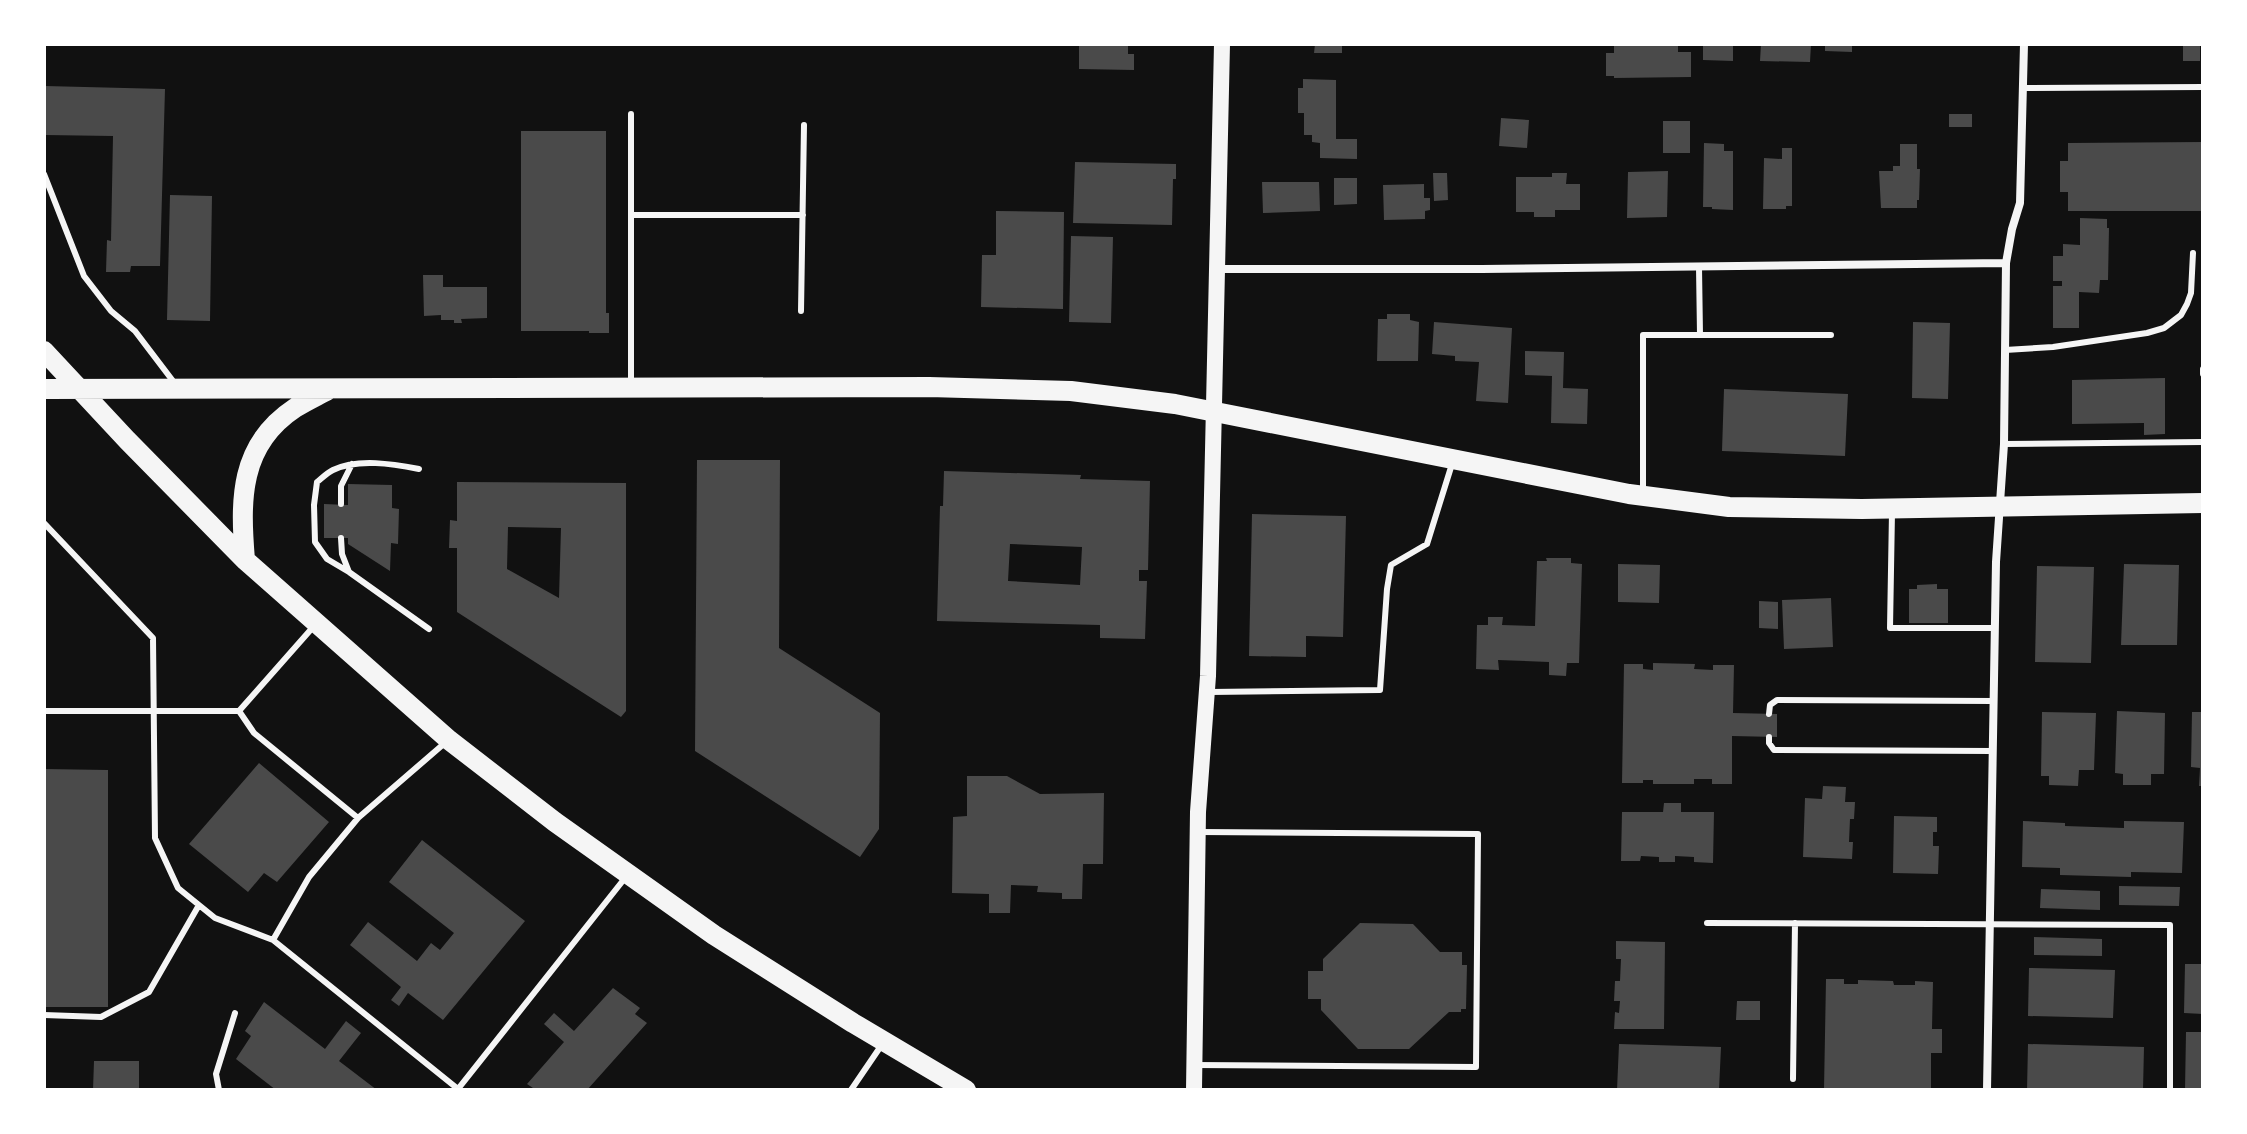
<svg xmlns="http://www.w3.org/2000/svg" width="2247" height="1134" viewBox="0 0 2247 1134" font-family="'PT Sans',sans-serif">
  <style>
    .building { fill: #4a4a4a; fill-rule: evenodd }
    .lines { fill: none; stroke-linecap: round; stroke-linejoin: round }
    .service { stroke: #f5f5f5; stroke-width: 6 }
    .minor { stroke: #f5f5f5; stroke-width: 8 }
    .secondary { stroke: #f5f5f5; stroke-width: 16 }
    .primary { stroke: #f5f5f5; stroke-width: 20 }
  </style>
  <rect width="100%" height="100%" fill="#111"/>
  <path class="building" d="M1079 44H1128V54H1134V70L1079 69Z
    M1315 44H1342V53H1314Z
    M1614 44H1678V52H1691V77L1614 78V76H1606V53H1614Z
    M1703 44H1733V61L1703 60Z
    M1761 44H1811L1810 62 1760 61Z
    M1825 44H1852V52L1825 51Z
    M2183 44H2200V61H2183Z
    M1303 79 1336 80V139H1357V159L1320 158V143L1312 142V135H1304V113H1298V88H1303Z
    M45 86 165 89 160 266H131L130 272H106L107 240 111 241 113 136 45 135Z
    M1949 114H1972V127H1949Z
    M1501 118 1529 120 1527 148 1499 146Z
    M1663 121H1690V153H1663Z
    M521 131H606V313H609V333H589V331H521Z
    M2203 142V211H2068V192H2060V161H2068V143Z
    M1704 143 1724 144V151H1733V210L1712 209V207H1703Z
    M1900 144H1917V169H1920L1919 200H1917V208H1881L1879 171H1893V166H1900Z
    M1782 148H1792V206H1786V209H1763L1764 158 1782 159Z
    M1075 162 1176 164V179H1173L1172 225 1073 223Z
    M1668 171 1667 217 1627 218 1628 172Z
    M1433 173H1447L1448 200 1434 201Z
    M1552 173H1567L1566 184H1580V210H1555V217H1534V212H1516V177H1552Z
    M1334 178H1357V204L1334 205Z
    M1262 182H1319L1320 211 1263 213Z
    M1424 184V198H1430V210L1425 211V219L1384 220 1383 185Z
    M170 195 212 196 210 321 167 320Z
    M996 211 1064 212 1063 309 981 307 982 255H996Z
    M2080 218 2107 219V228H2109L2108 280H2100L2099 293 2079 292V328H2053V286H2062V281H2053V256H2063V244L2080 245Z
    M1071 236 1113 237 1111 323 1069 322Z
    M423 275H443V287H487V318L461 319 462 323H454V320H441V315L424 316Z
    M1387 314H1410V320L1419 322 1418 361H1377L1378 319H1387Z
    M1434 322 1512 328 1508 403 1476 401 1479 362 1455 361V356L1432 354Z
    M1913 322 1950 323 1948 399 1912 398Z
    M1525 351 1564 352 1563 388 1588 389 1587 424 1551 423 1552 376 1525 375Z
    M2165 378V434L2144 435V423L2072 424V380Z
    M1724 389 1848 394 1845 456 1722 451Z
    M697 460H780L779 648 880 713 879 829 860 857 695 751Z
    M944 471 1081 475 1080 479 1150 481 1148 570H1139V581H1147L1145 639 1100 638V625L937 621 940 506H943ZM1010 544 1082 547 1080 585 1008 581Z
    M457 482 626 483V711L621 717 457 612V548H449L450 520 457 521ZM508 527 561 528 559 598 507 569Z
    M348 484 392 485V508L399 509 398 544 391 543 390 571 348 544V538H324V504L348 505Z
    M1252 514 1346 516 1343 637 1306 636V657L1249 656Z
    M1546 558H1571V563L1582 564 1579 663H1567L1566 676 1549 675V662L1498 660 1499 670 1476 669 1477 625H1488V617H1503L1502 625 1535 626 1537 561H1547Z
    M1618 564 1660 565 1659 603 1618 602Z
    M2124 564 2179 565 2177 645H2121Z
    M2037 566 2094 567 2091 663 2035 662Z
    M1937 584V589H1948V623H1909V589H1917V585Z
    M1831 598 1833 647 1784 649 1782 600Z
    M1759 601 1778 602V629L1759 628Z
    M1653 663 1695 664 1694 669 1713 670V665H1734L1733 713 1777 714V737L1732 736V784H1712V779H1694V784H1653V780H1643V783H1622L1624 664H1643V669L1653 670Z
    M2117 711 2165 713 2164 774H2151V785H2123V774L2115 773Z
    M2042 712 2096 713 2094 770H2079L2078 786 2049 785V776H2041Z
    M2192 712H2203V786H2199L2200 768 2191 767Z
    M259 763 329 822 277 882 264 873 248 892 189 844Z
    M44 769 108 770V1007H44Z
    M967 776H1007L1040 794 1104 793 1103 864H1083L1082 899H1062V893L1037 892 1038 886 1011 885 1010 913H989V894L952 893 953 817 967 816Z
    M1823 786 1846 787 1845 802H1855L1854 819H1850L1849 842H1853L1852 859 1803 857 1805 798 1822 799Z
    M1664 803H1681V812H1714L1713 863 1694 862V857L1675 856V862H1659V857L1641 856 1640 861H1621L1622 812H1663Z
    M1894 816 1937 817V832H1933V846H1939L1938 874 1893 873Z
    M2023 821 2065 823V826L2124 828V821L2184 822 2182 873 2131 872V877L2060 875V868L2022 867Z
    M422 840 525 921 443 1020 408 993 399 1006 391 1000 401 987 350 945 368 922 417 961 431 943 440 950 454 933 389 882Z
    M2119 886 2180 887 2179 906 2119 905Z
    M2041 889 2100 891V910L2040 908Z
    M1360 923 1413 924 1440 952H1462V965H1467L1466 1009H1461V1012H1449L1409 1049H1358L1321 1010V999H1308V971H1323V959Z
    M2034 937 2102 939V956L2034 955Z
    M1616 941 1665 942 1664 1029H1614L1615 1012 1619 1013 1620 1001H1614L1615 981H1620L1621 959H1616Z
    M2185 964H2203V1014L2184 1013Z
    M2029 968 2115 970 2113 1018 2028 1016Z
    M1826 979H1844V984H1858V980L1893 981 1894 985H1915V981L1933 982 1932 1029H1942V1053H1931V1090H1824Z
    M613 988 640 1008 635 1014 647 1023 587 1090H536L527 1084 564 1042 544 1024 554 1013 574 1031Z
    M1737 1001H1760V1020H1736Z
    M264 1002 325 1049 346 1021 361 1033 339 1061 377 1090H276L236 1059 251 1036 245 1031Z
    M2186 1032H2203V1090H2185Z
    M1619 1044 1721 1047 1719 1090H1617Z
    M2028 1044 2144 1047 2143 1090H2027Z
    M94 1061H139V1090H93Z"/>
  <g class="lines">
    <path class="service" d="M2023 88 2203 87
      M44 174 84 276 111 311 135 331 176 385
      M631 215H803
      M1699 267 1700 335
      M801 311 804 125
      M2005 350 2053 347 2147 333 2164 328 2181 315 2187 304 2191 293 2193 253
      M2203 369V374
      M631 384V114
      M2004 444 2203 442
      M419 469C393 464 358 458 333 470 327 473 322 478 317 482L314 505 315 542 327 559 349 572 429 629
      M1643 493V335H1831
      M341 504V486L352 464
      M1892 512 1890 628H1995
      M44 523 153 638 155 838 178 888 215 918 273 940 458 1089 625 878
      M341 538 342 554 349 572
      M1210 692 1380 690 1387 589 1391 565 1427 544 1452 464
      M44 711H239L314 626
      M239 711 254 733 358 818 446 742
      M1769 714 1770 705 1777 700 1994 701
      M1769 737V743L1774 750 1993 751
      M1707 923 2170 925V1090
      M273 940 309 877 358 818
      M44 1015 101 1017 149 992 199 905
      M1194 1065 1476 1067 1478 834 1200 832
      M1793 1079 1795 923
      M219 1090 216 1074 235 1013
      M851 1090 883 1043"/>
    <path class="minor" d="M1217 269H1482L2006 263
      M1987 1090 1996 562 2004 444 2006 263 2012 229 2020 203 2024 44"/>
    <path class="secondary" d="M1194 1090 1198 812 1208 676 1222 44"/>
    <path class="primary" d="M44 351 127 440 245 560 449 740 555 822 714 935 853 1023 966 1090
      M44 389 929 387 1071 391 1175 404 1629 494 1729 507 1862 509 2203 503
      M245 560C240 500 239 445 295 408 306 401 317 396 328 390"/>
  </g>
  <rect width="2247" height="1134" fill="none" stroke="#ffffff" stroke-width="92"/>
</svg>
